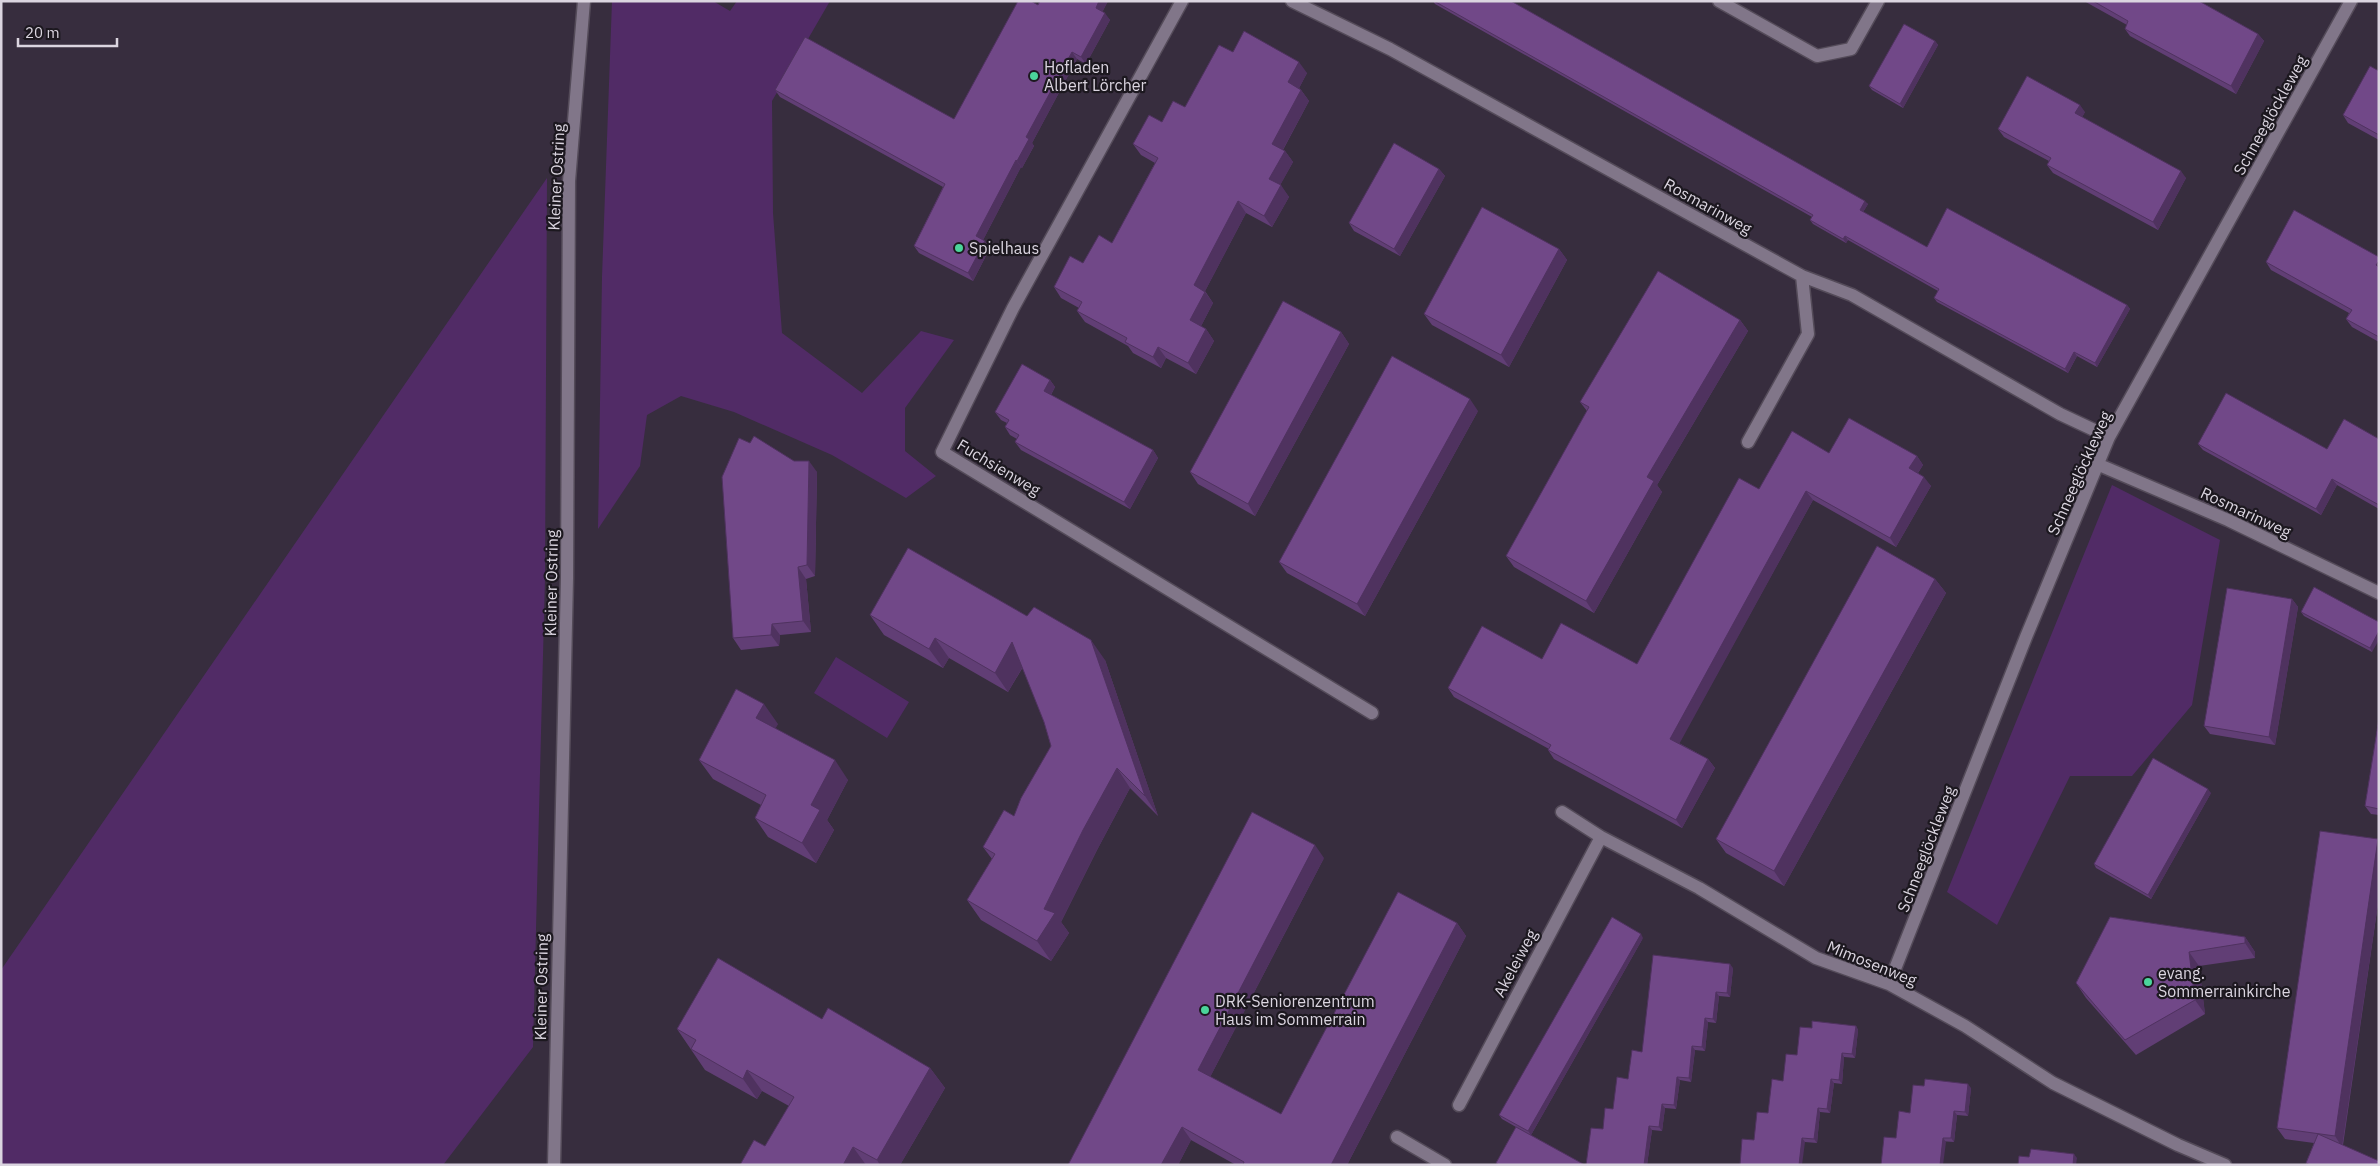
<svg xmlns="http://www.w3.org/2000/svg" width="2380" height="1166" viewBox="0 0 2380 1166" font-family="'IBM Plex Sans',sans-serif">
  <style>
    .green { fill: #512b66 }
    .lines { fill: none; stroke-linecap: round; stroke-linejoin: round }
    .minor-casing { stroke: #544b59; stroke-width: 15 }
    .minor { stroke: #817689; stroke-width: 12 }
    .wall { fill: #613e75 }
    .shaded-wall { fill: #4f325f }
    .building { fill: #714888; stroke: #4f325f }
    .poi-dot { fill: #4bd49b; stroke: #1c181f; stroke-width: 2 }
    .labels { text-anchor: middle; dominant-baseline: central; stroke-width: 4.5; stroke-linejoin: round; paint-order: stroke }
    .poi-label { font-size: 16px; fill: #dbd5e0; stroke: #1c181f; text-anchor: start }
    .street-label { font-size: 16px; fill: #dbd5e0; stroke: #1c181f }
  </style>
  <rect width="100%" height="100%" fill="#372d3e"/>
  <path class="green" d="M612 1H713L730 11 737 1H830L772 101 773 213 782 333 862 393 921 331 954 340 905 408V451L936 476 906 498 832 455 734 412 681 396 647 415 640 466 598 529 602 277Z
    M547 178 545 577 533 1047 443 1165H1V970Z
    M2112 485 2220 540 2192 705 2132 776H2070L1997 925 1947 892Z
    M836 657 909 702 887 738 814 693Z"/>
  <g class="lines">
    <g class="minor-casing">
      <path id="minor" d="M1182 1 1013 308 942 452 1372 713
        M1292 1 1390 49 1802 276 1852 295 2060 414 2109 437
        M1719 1 1817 56 1851 49 1878 1
        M1748 442 1808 334 1802 276
        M2097 464 2228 520 2379 593
        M1562 812 1601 837 1699 888 1816 958 1889 984 1965 1026 2053 1083 2178 1145 2225 1165
        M1889 984 2026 637 2109 437 2351 1
        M1459 1105 1601 837
        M1397 1137 1445 1165
        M554 1165 567 578 569 181 584 1"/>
    </g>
    <use href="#minor" class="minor"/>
  </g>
  <path class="wall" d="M1040 1H1108L1102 12 1110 20 1086 64 1077 59 1032 143 1034 146 1022 168 1021 167 983 240 990 248 973 281 919 253 914 246 943 187 780 97 775 90 954 119Z
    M1433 1H1511L1868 204 1863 212 1927 247 2127 305 2130 309 2097 367 2077 356 2068 373 1937 302 1934 298 1938 291 1848 240 1846 243 1813 224 1810 220 1812 217 1435 4Z
    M2084 1H2199L2258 34 2264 41 2236 94 2130 36 2125 29 2127 25Z
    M1935 41 1938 45 1903 108 1872 90 1869 86Z
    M1233 52 1307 73 1299 88 1301 90 1309 101 1283 150 1285 151 1293 162 1280 185 1289 197 1272 227 1246 213 1205 291 1213 303 1201 326 1206 329 1214 341 1196 374 1166 358 1161 368 1133 353 1128 346 1085 322 1077 311 1079 308 1061 298 1054 287 1083 263 1112 243 1155 163 1141 155 1133 144 1162 122 1185 107Z
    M2379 71V140L2348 123 2343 115Z
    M2085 112 2082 117 2186 178 2158 230 2053 173 2047 165 2049 161 2004 137 1998 129Z
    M1439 169 1445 176 1400 256 1354 231 1349 223Z
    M1559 249 1567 260 1509 367 1432 325 1424 314Z
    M2379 257V342L2352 327 2346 319 2349 313 2271 270 2266 262Z
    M1740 320 1748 331 1657 485 1662 492 1594 613 1514 567 1506 556 1587 411 1580 402Z
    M1341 332 1349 344 1255 516 1198 484 1190 472Z
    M1050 380 1055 387 1051 395 1153 450 1158 458 1130 509 1021 450 1015 442 1017 439 1010 435 1005 427 1007 423 1001 420 995 412Z
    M1478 411 1365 616 1287 573 1279 562Z
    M2379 439V509L2337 485 2321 515 2203 450 2198 444 2327 449Z
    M750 443 794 461 817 472 815 576 806 579 811 632 780 635 779 646 741 650 733 638Z
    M1829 453 1917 456 1923 465 1918 473 1931 486 1896 547 1813 500 1679 743 1708 759 1715 768 1682 828 1554 759 1548 750 1549 749 1454 697 1448 688 1542 659 1637 664 1759 489Z
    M1935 579 1946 593 1784 886 1726 853 1716 839Z
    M2292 599 2298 607 2275 745 2210 734 2204 726Z
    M2301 612 2379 622 2372 652 2304 616Z
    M870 615 1105 660 1158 816 1130 788 1097 850 1061 922 1069 933 1051 961 981 920 967 900 992 859 983 847 1014 816 1051 746 1044 722 1023 667 1008 692 949 658 943 668 884 635Z
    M2379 718V815L2371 814 2365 806Z
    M778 724 775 728 848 780 827 820 834 830 816 863 768 837 755 818 761 805 713 779 699 760Z
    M2211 793 2151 899 2096 868 2094 864Z
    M1324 858 1210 1077 1281 1114 1457 923 1466 936 1347 1165H1236L1191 1140 1178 1165H1068Z
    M2379 897 2343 1145 2379 1165H2307L2306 1163 2314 1143 2285 1139 2277 1128Z
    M2110 917 2245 937 2255 952V958L2199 966 2205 1014 2136 1055 2086 998 2076 983Z
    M1643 938 1531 1135 1585 1165H1497L1496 1163 1516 1127 1502 1119 1499 1115Z
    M1733 968 1730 997 1719 996 1716 1023 1708 1022 1705 1051 1695 1050 1691 1082 1680 1080 1676 1109 1665 1108 1662 1131 1652 1130 1647 1165H1586L1603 1129 1628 1079Z
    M822 1019 930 1068 945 1088 900 1165H740L765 1146 789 1106 762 1091 757 1099 705 1070 677 1029Z
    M1856 1026 1858 1030 1855 1058 1844 1057 1842 1084 1834 1083 1830 1113 1820 1112 1817 1143 1805 1142 1754 1140 1768 1113 1783 1081 1812 1028Z
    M1924 1086 1971 1088 1968 1116 1957 1115 1954 1142 1896 1138Z"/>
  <path class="shaded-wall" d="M1099 1H1108L1101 15 1096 8Z
    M1105 13 1110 20 1086 64 1081 57Z
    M2258 34 2264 41 2236 94 2231 86Z
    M1935 41 1938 45 1903 108 1900 104Z
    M1072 52 1077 59 1032 143 1034 146 1022 168 1017 161 1026 137Z
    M1299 62 1307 73 1296 94 1288 82Z
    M1301 90 1309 101 1280 155 1272 144Z
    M2080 105 2085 112 2080 121 2075 113Z
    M1285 151 1293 162 1277 191 1269 179Z
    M1016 160 1021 167 981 244 976 236Z
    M1439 169 1445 176 1400 256 1394 249Z
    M2181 171 2186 178 2158 230 2153 222Z
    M1281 185 1289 197 1272 227 1264 216Z
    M1238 201 1246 213 1202 297 1194 285Z
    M1865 201 1868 204 1862 214 1860 210Z
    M1845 236 1848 240 1846 243 1843 239Z
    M985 241 990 248 973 281 968 273Z
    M1559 249 1567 260 1509 367 1501 355Z
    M1205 292 1213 303 1198 332 1190 320Z
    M2127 305 2130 309 2097 367 2095 363Z
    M1740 320 1748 331 1657 485 1662 492 1594 613 1586 601 1647 477Z
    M1206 329 1214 341 1196 374 1188 363Z
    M1341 332 1349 344 1255 516 1248 504Z
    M1158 347 1166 358 1161 368 1153 357Z
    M2074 352 2077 356 2068 373 2065 369Z
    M1050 380 1055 387 1049 398 1044 391Z
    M1470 399 1478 411 1365 616 1357 604Z
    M1153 450 1158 458 1130 509 1124 502Z
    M1917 456 1923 465 1915 477 1909 468Z
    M809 461 817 472 815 576 807 565Z
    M1924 477 1931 486 1896 547 1890 538Z
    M2332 479 2337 485 2321 515 2316 509Z
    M1806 491 1813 500 1677 748 1670 739Z
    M798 567 806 579 811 632 803 621Z
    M1935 579 1946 593 1784 886 1774 871Z
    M2292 599 2298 607 2275 745 2269 737Z
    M772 624 780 635 779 646 771 635Z
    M2379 631V640L2372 652 2370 648Z
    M935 638 949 658 943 668 929 649Z
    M1091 640 1105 660 1158 816 1145 796Z
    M1012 642 1026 661 1008 692 995 673Z
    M764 704 778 724 770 738 756 718Z
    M1708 759 1715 768 1682 828 1676 820Z
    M835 760 848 780 827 820 834 830 816 863 802 843 811 805Z
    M1117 768 1130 788 1097 850 1061 922 1069 933 1051 961 1037 941 1044 909 1083 830Z
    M2208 789 2211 793 2151 899 2148 895Z
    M2378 839 2379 841V897L2342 1147 2335 1136Z
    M1315 845 1324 858 1207 1083 1198 1070Z
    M1457 923 1466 936 1347 1165H1331Z
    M1641 934 1643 938 1531 1135 1528 1131Z
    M2245 937 2255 952V958L2245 943Z
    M2189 952 2199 966 2205 1014 2195 1000Z
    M1730 964 1733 968 1730 997 1727 993Z
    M1716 992 1719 996 1716 1023 1713 1019Z
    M1705 1018 1708 1022 1705 1051 1702 1047Z
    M1856 1026 1858 1030 1855 1058 1852 1054Z
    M1692 1046 1695 1050 1691 1082 1689 1078Z
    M1842 1053 1844 1057 1842 1084 1839 1080Z
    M930 1068 945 1088 900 1165H880L877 1160Z
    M747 1070 762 1091 757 1099 743 1079Z
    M1677 1077 1680 1080 1676 1109 1674 1105Z
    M1831 1079 1834 1083 1830 1113 1827 1109Z
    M1968 1084 1971 1088 1968 1116 1965 1112Z
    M1662 1104 1665 1108 1662 1131 1659 1127Z
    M1818 1108 1820 1112 1817 1143 1814 1139Z
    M1954 1111 1957 1115 1954 1142 1951 1138Z
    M1649 1126 1652 1130 1647 1165H1644Z
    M1182 1127 1191 1140 1178 1165H1161Z
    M1802 1138 1805 1142 1802 1165H1799Z
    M1943 1138 1946 1142 1943 1165H1940Z
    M853 1147 866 1165H843Z
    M2074 1154 2077 1158 2076 1165H2073Z"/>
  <path class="building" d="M1018 1H1031L1038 5 1040 1H1099L1096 8 1105 13 1081 57 1072 52 1026 137 1029 139 1017 161 1016 160 976 236 985 241 968 273 914 246 945 184 775 90 805 37 954 119Z
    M1434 1H1511L1865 201 1860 210 1927 247 1947 208 2127 305 2095 363 2074 352 2065 369 1934 298 1939 289 1845 236 1843 239 1810 220 1813 215Z
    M2093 1H2199L2258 34 2231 86 2125 29 2128 21Z
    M1904 24 1935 41 1900 104 1869 86Z
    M1244 31 1299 62 1288 82 1301 90 1272 144 1285 151 1269 179 1281 185 1264 216 1238 201 1194 285 1205 292 1190 320 1206 329 1188 363 1158 347 1153 357 1125 342 1127 338 1077 311 1082 302 1054 287 1070 256 1083 263 1099 235 1112 243 1158 158 1133 144 1149 115 1162 122 1173 101 1185 107 1219 45 1233 52Z
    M2370 66 2379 71V135L2343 115Z
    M2027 76 2080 105 2075 113 2181 171 2153 222 2047 165 2051 158 1998 129Z
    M1394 143 1439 169 1394 249 1349 223Z
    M1482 207 1559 249 1501 355 1424 314Z
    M2294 210 2379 257V261L2376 265 2379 267V337L2346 319 2352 310 2266 262Z
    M1658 271 1740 320 1647 477 1654 481 1586 601 1506 556 1589 407 1580 402Z
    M1283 301 1341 332 1248 504 1190 472Z
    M1392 356 1470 399 1357 604 1279 562Z
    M1022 364 1050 380 1044 391 1153 450 1124 502 1015 442 1019 435 1005 427 1009 420 995 412Z
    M2226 393 2327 449 2344 419 2379 439V505L2332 479 2316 509 2198 444Z
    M1849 418 1917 456 1909 468 1924 477 1890 538 1806 491 1670 739 1708 759 1676 820 1548 750 1551 745 1448 688 1482 626 1542 659 1561 623 1637 664 1739 478 1759 489 1792 431 1829 453Z
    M754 436 794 461H809L807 565 798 567 803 621 772 624 771 635 733 638 722 477 739 438 750 443Z
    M1877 546 1935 579 1774 871 1716 839Z
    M908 548 1027 616 1034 607 1091 640 1145 796 1117 768 1083 830 1044 909 1055 913 1037 941 967 900 995 854 983 847 1004 810 1014 816 1021 798 1051 746 1044 722 1012 642 995 673 935 638 929 649 870 615Z
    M2314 587 2379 622V631L2370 648 2301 612Z
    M2227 588 2292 599 2269 737 2204 726Z
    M736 689 764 704 756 718 835 760 811 805 820 810 802 843 755 818 766 795 699 760Z
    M2379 718V809L2365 806Z
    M2153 758 2208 789 2148 895 2094 864Z
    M1252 812 1315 845 1198 1070 1281 1114 1398 892 1457 923 1331 1165H1243L1244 1162 1182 1127 1161 1165H1068Z
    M2320 831 2378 839 2335 1136 2277 1128Z
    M1612 917 1641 934 1528 1131 1499 1115Z
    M2110 917 2245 937V943L2189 952 2195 1000 2125 1040 2076 983Z
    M1653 955 1730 964 1727 993 1716 992 1713 1019 1705 1018 1702 1047 1692 1046 1689 1078 1677 1077 1674 1105 1662 1104 1659 1127 1649 1126 1644 1165H1586L1591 1128 1603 1129 1605 1108 1613 1109 1617 1077 1628 1079 1632 1050 1642 1052Z
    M718 958 822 1019 828 1008 930 1068 877 1160 853 1147 843 1165H740L754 1140 765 1146 794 1097 747 1070 743 1079 691 1049 696 1040 677 1029Z
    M1812 1021 1856 1026 1852 1054 1842 1053 1839 1080 1831 1079 1827 1109 1818 1108 1814 1139 1802 1138 1799 1165H1740L1742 1139 1754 1140 1757 1112 1768 1113 1772 1079 1783 1081 1786 1054 1797 1055 1800 1027 1812 1028Z
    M1925 1079 1968 1084 1965 1112 1954 1111 1951 1138H1943L1940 1165H1881L1884 1137 1896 1138 1899 1111 1910 1113 1913 1085 1924 1086Z
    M1516 1127 1585 1165H1499L1496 1163Z
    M2318 1134 2379 1161V1165H2310L2306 1163Z
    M2031 1149 2074 1154 2073 1165H2018L2019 1156 2029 1157Z"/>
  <g class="poi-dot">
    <circle cx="1034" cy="76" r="5"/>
    <circle cx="959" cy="248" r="5"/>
    <circle cx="2148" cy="982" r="5"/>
    <circle cx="1205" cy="1010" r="5"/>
  </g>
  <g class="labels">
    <g class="poi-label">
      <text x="1044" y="67">Hofladen<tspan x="1044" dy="18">Albert Lörcher</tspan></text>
      <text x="969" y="248">Spielhaus</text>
      <text x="2158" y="973">evang.<tspan x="2158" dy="18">Sommerrainkirche</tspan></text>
      <text x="1215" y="1001">DRK-Seniorenzentrum<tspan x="1215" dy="18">Haus im Sommerrain</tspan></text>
    </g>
    <g class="street-label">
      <text transform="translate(2270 115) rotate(-61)">Schneeglöckleweg</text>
      <text transform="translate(556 177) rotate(-87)">Kleiner Ostring</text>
      <text transform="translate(1708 206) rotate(29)">Rosmarinweg</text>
      <text transform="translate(999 467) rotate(31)">Fuchsienweg</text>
      <text transform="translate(2079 473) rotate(-66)">Schneeglöckleweg</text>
      <text transform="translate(2246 512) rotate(25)">Rosmarinweg</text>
      <text transform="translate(551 583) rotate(-89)">Kleiner Ostring</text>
      <text transform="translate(1926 849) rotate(-69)">Schneeglöckleweg</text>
      <text transform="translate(1515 963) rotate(-62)">Akeleiweg</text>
      <text transform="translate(1872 963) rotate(22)">Mimosenweg</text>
      <text transform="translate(541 987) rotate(-89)">Kleiner Ostring</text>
    </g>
  </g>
  <rect width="2380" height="1166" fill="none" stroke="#dbd5e0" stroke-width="5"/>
  <path d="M18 38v8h99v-8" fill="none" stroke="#dbd5e0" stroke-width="2.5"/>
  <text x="25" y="38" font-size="15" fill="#dbd5e0" stroke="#1c181f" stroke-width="4" paint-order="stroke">20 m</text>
</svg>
